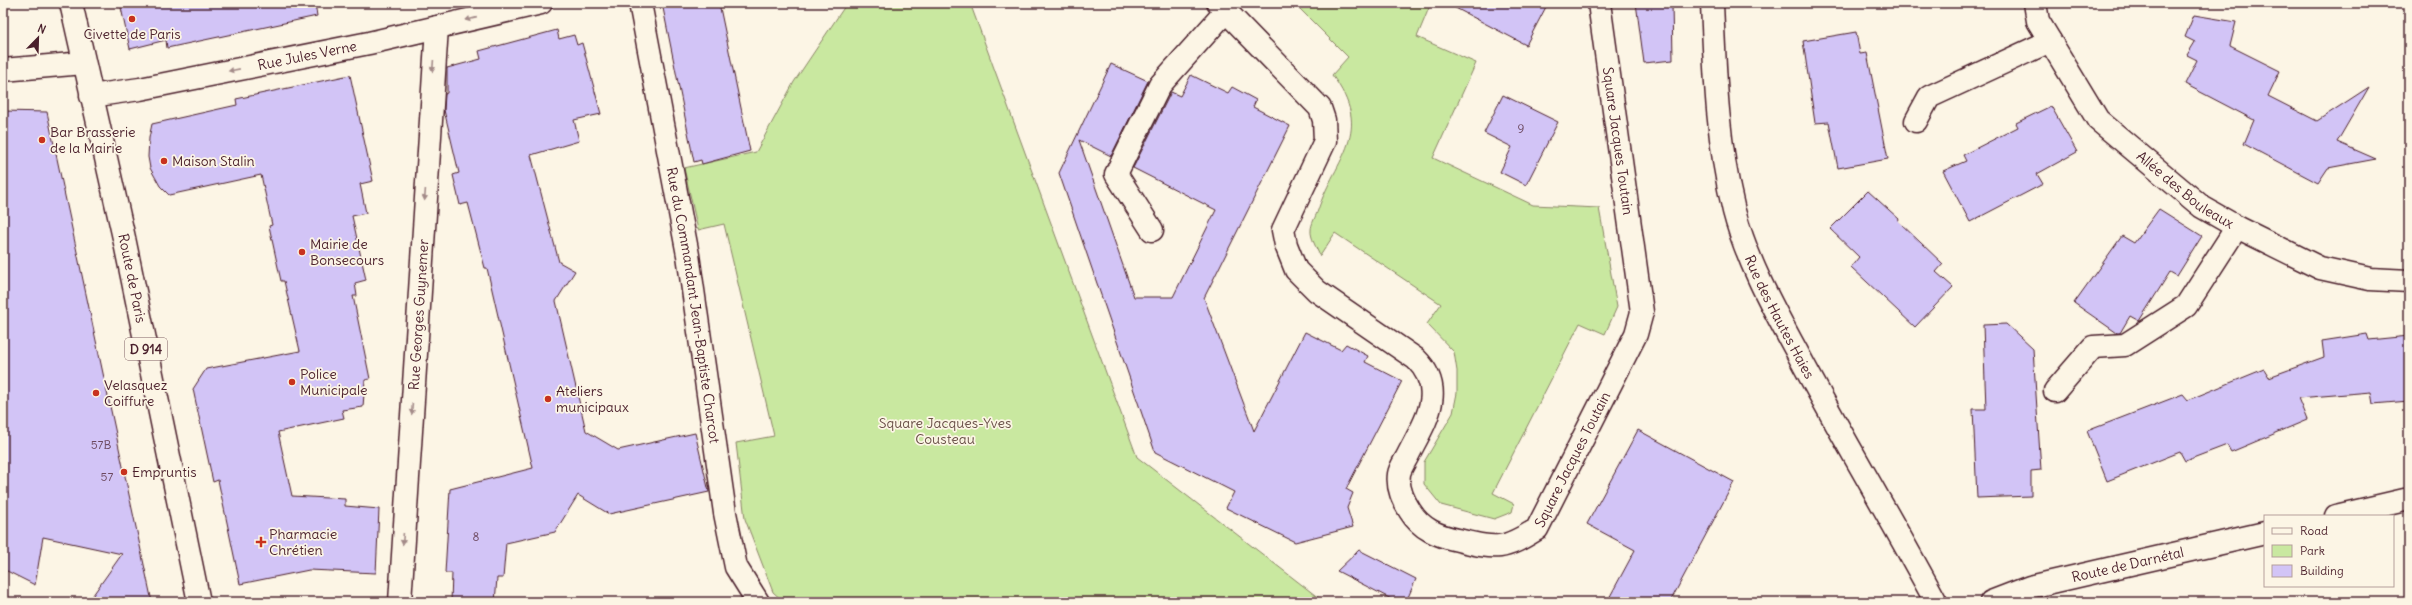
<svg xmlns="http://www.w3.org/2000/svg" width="2412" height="605" viewBox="0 0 2412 605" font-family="Delius,sans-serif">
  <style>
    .green { fill: #c9e8a0; stroke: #8a8466 }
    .building { fill: #d2c4f6; stroke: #4a1f2b }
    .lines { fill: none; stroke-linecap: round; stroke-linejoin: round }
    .minor-casing { stroke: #4a1f2b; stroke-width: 25 }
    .major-casing { stroke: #4a1f2b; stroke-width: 25 }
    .minor { stroke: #fcf5e5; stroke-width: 22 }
    .major { stroke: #fcf5e5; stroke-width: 22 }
    .oneway { fill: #a38a88 }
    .poi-dot { fill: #c8321e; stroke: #fcf5e5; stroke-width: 1.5 }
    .labels { text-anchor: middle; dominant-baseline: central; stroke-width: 3.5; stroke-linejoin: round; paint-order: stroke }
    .number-label { font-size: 12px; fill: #6c485e }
    .shield { fill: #fcf5e5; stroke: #7f5f63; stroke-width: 1 }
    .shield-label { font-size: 13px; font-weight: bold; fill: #4a1f2b }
    .poi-label { font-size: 14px; fill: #4a1f2b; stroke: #fcf5e5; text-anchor: start }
    .street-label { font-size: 14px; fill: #4a1f2b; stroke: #fcf5e5 }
    .park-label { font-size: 14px; fill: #6a5148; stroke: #fcf5e5 }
  </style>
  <rect width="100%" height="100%" fill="#fcf5e5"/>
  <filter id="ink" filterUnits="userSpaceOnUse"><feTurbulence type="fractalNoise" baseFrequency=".025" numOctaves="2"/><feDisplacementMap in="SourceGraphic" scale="8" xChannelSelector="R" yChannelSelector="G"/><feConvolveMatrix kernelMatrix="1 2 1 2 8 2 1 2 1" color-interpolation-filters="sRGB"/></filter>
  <g filter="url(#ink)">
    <path class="green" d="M847 3H970L1137 457 1324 602H784L773 592 745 519 736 443 774 436 724 224 698 230 684 168 756 152 794 82Z
      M1294 3H1431L1417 37 1476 63 1433 158 1533 205 1599 208 1617 307 1605 334 1580 323 1493 493 1514 504 1512 512 1494 519 1441 505 1424 484V462L1453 413 1457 393V371L1454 352 1427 324 1441 304 1335 233 1320 256C1317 249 1310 237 1311 230 1311 224 1316 216 1318 210 1336 156 1375 133 1332 75L1348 57Z"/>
    <path class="building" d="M120 3H315L317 16 167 48 166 40 130 49Z
      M662 3H719L750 151 702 164 701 160 694 162Z
      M1446 3H1548L1526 45Z
      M1636 3H1672L1673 60 1644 63Z
      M2194 15 2236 22 2230 46 2280 71 2268 96 2317 121 2369 87 2337 142 2376 159 2328 168 2318 183 2244 144 2254 120 2185 84 2197 60 2187 55 2195 42 2185 37Z
      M557 30 559 39 574 35 577 45 582 43 601 114 574 120 579 141 531 155 559 262 575 271 556 301 586 431 618 450 695 433 709 492 609 514 578 495 555 532 506 543 503 578H497L495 602H451L452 573H445L450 489 533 468 487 268H485L468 203 460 205 453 175 459 173 444 110 445 94 447 93V68L481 59 479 51Z
      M1856 32 1860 54 1867 53 1888 159 1838 168 1829 122 1815 123 1803 41Z
      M1111 64 1148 81 1111 156 1079 140 1134 297H1173L1216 210 1133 168 1171 92 1180 96 1191 75 1228 93 1232 87 1256 100 1253 107 1290 126 1204 298 1254 431 1305 332 1341 350 1346 344 1368 356 1365 362 1402 381 1346 489 1353 493 1347 508 1353 527 1295 542 1226 508 1234 492 1155 452 1059 173Z
      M350 75 373 181 360 184 366 213 352 216 366 280 355 283 357 296H353L370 379 365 380 363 407 342 410 344 418 278 432 292 496 345 499V506L379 509 376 573 309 570 240 584 218 480 213 482 193 389 206 369 300 351 284 281H281L269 226 272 225 261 175 169 195 160 186 150 168 148 157 149 138 152 124 237 105 236 99Z
      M1503 95 1558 122 1526 185 1500 172 1512 147 1484 133Z
      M2051 106 2077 152 2037 174 2043 184 1970 222 1943 171 1966 161 1963 155 2018 127 2016 123Z
      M3 111 47 112 152 602H88L122 554 43 537 35 585 3 569Z
      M1868 191 1899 219 1898 221 1943 264 1936 272 1953 287 1915 327 1851 267 1859 257 1830 229Z
      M2159 209 2202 236 2177 276 2170 272 2139 321 2130 316 2120 333H2117L2074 303 2122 236 2134 243Z
      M2006 324 2033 349 2041 470 2031 471V496L1977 498 1973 409H1986L1983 325Z
      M2367 334 2369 340 2409 336V401L2373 404 2371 392 2298 398 2307 420 2231 452 2227 445 2185 461 2180 452 2107 481 2087 431 2183 394 2188 400 2264 369 2269 377 2324 357 2322 341Z
      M1638 430 1734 482 1670 602H1607L1635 550 1587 524Z
      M1359 550 1416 579 1406 602H1397L1337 571Z"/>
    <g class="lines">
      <g class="minor-casing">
        <g id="minor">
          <path id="s1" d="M640 3 688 255 725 513 736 567 758 602"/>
          <path id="s2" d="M1218 3 1320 108 1324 120 1325 141 1283 230 1286 245 1296 270 1317 291 1416 359C1448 391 1424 423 1408 455 1405 461 1400 468 1399 474 1397 488 1403 500 1410 511 1421 529 1438 536 1458 540 1497 549 1502 551 1537 529L1636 334 1642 312 1599 3"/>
          <path id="s3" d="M1712 3C1715 73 1717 142 1734 211 1747 261 1773 308 1798 354 1842 437 1891 518 1936 602"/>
          <path id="s4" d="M2035 3 2038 21 2098 120 2202 207 2237 227 2320 268 2370 279 2409 281"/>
          <path d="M3 70 84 63"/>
          <path id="s5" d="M91 96 140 89 369 43 541 3"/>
          <path d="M1916 121 1929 97 2050 41"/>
          <path d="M1152 230 1116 174 1160 85 1226 11"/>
          <path d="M2055 391 2093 347 2125 345 2186 306 2237 227"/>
          <path d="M2336 516 2409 499"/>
          <path id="s6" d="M400 602 437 27"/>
          <path id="s7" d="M1991 602 2030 587 2265 533"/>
        </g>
      </g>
      <g class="major-casing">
        <g id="major">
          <path id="s8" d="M71 3 124 238 199 602"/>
        </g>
      </g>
      <use href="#minor" class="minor"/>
      <use href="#major" class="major"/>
    </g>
    <defs><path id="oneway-solid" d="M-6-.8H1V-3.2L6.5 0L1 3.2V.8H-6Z"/></defs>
    <g class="oneway">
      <use href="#oneway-solid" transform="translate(471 19) rotate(167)"/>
      <use href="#oneway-solid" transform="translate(433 66) rotate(94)"/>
      <use href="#oneway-solid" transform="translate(234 70) rotate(169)"/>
      <use href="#oneway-solid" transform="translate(425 195) rotate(94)"/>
      <use href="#oneway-solid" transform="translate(412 409) rotate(94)"/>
      <use href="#oneway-solid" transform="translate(403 539) rotate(94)"/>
    </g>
  </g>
  <g class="poi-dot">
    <circle cx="132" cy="19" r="4"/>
    <circle cx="42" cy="140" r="4"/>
    <circle cx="164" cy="161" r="4"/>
    <circle cx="302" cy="252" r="4"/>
    <circle cx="292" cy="382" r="4"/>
    <circle cx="96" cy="393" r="4"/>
    <circle cx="548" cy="399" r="4"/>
    <circle cx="124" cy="472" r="4"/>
    <path d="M259 536h4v4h4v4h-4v4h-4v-4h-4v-4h4z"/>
  </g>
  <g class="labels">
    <g class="number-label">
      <text x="1521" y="128">9</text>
      <text x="101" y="444">57B</text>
      <text x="107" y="476">57</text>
      <text x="476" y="536">8</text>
    </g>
    <rect class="shield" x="125" y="338" width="42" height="22" rx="3"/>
    <g class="shield-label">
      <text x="146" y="349">D 914</text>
    </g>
    <g class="poi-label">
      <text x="132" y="34" text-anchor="middle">Civette de Paris</text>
      <text x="50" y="132">Bar Brasserie<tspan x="50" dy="16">de la Mairie</tspan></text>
      <text x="172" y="161">Maison Stalin</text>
      <text x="310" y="244">Mairie de<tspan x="310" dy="16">Bonsecours</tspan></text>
      <text x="300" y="374">Police<tspan x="300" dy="16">Municipale</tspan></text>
      <text x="104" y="385">Velasquez<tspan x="104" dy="16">Coiffure</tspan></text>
      <text x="556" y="391">Ateliers<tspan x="556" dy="16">municipaux</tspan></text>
      <text x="132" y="472">Empruntis</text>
      <text x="269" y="534">Pharmacie<tspan x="269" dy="16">Chrétien</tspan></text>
    </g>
    <g class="street-label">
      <text stroke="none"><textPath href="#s5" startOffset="220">Rue Jules Verne</textPath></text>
      <text transform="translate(1618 141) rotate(82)">Square Jacques Toutain</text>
      <text stroke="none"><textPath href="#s4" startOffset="246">Allée des Bouleaux</textPath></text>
      <text stroke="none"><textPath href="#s8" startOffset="282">Route de Paris</textPath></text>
      <text stroke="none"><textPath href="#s1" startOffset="307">Rue du Commandant Jean-Baptiste Charcot</textPath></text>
      <text stroke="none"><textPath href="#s6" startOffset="288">Rue Georges Guynemer</textPath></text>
      <text stroke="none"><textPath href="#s3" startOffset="325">Rue des Hautes Haies</textPath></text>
      <text stroke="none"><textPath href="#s2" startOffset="856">Square Jacques Toutain</textPath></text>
      <text stroke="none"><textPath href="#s7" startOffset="142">Route de Darnétal</textPath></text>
    </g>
    <g class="park-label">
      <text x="945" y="423">Square Jacques-Yves<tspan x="945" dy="16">Cousteau</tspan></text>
    </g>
  </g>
  <rect width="2412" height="605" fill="none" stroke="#fcf5e5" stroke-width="16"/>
  <rect x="8" y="8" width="2396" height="589" fill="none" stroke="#4a1f2b" stroke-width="1.5" filter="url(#ink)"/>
  <rect x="2264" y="515" width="130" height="72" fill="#fcf5e5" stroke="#b59f9b"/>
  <rect x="2272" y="528" width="20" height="6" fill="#fcf5e5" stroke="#b59f9b"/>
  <text x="2300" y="535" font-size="12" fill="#4a1f2b">Road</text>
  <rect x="2272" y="545" width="20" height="12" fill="#c9e8a0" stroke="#b59f9b"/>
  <text x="2300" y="555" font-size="12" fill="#4a1f2b">Park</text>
  <rect x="2272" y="565" width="20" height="12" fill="#d2c4f6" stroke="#b59f9b"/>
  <text x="2300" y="575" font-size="12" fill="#4a1f2b">Building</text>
  <g transform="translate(38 38) rotate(23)" stroke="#fcf5e5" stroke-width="3" paint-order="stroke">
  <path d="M0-3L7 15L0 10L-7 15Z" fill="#4a1f2b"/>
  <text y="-6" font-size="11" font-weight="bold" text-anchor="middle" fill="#4a1f2b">N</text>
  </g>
</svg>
